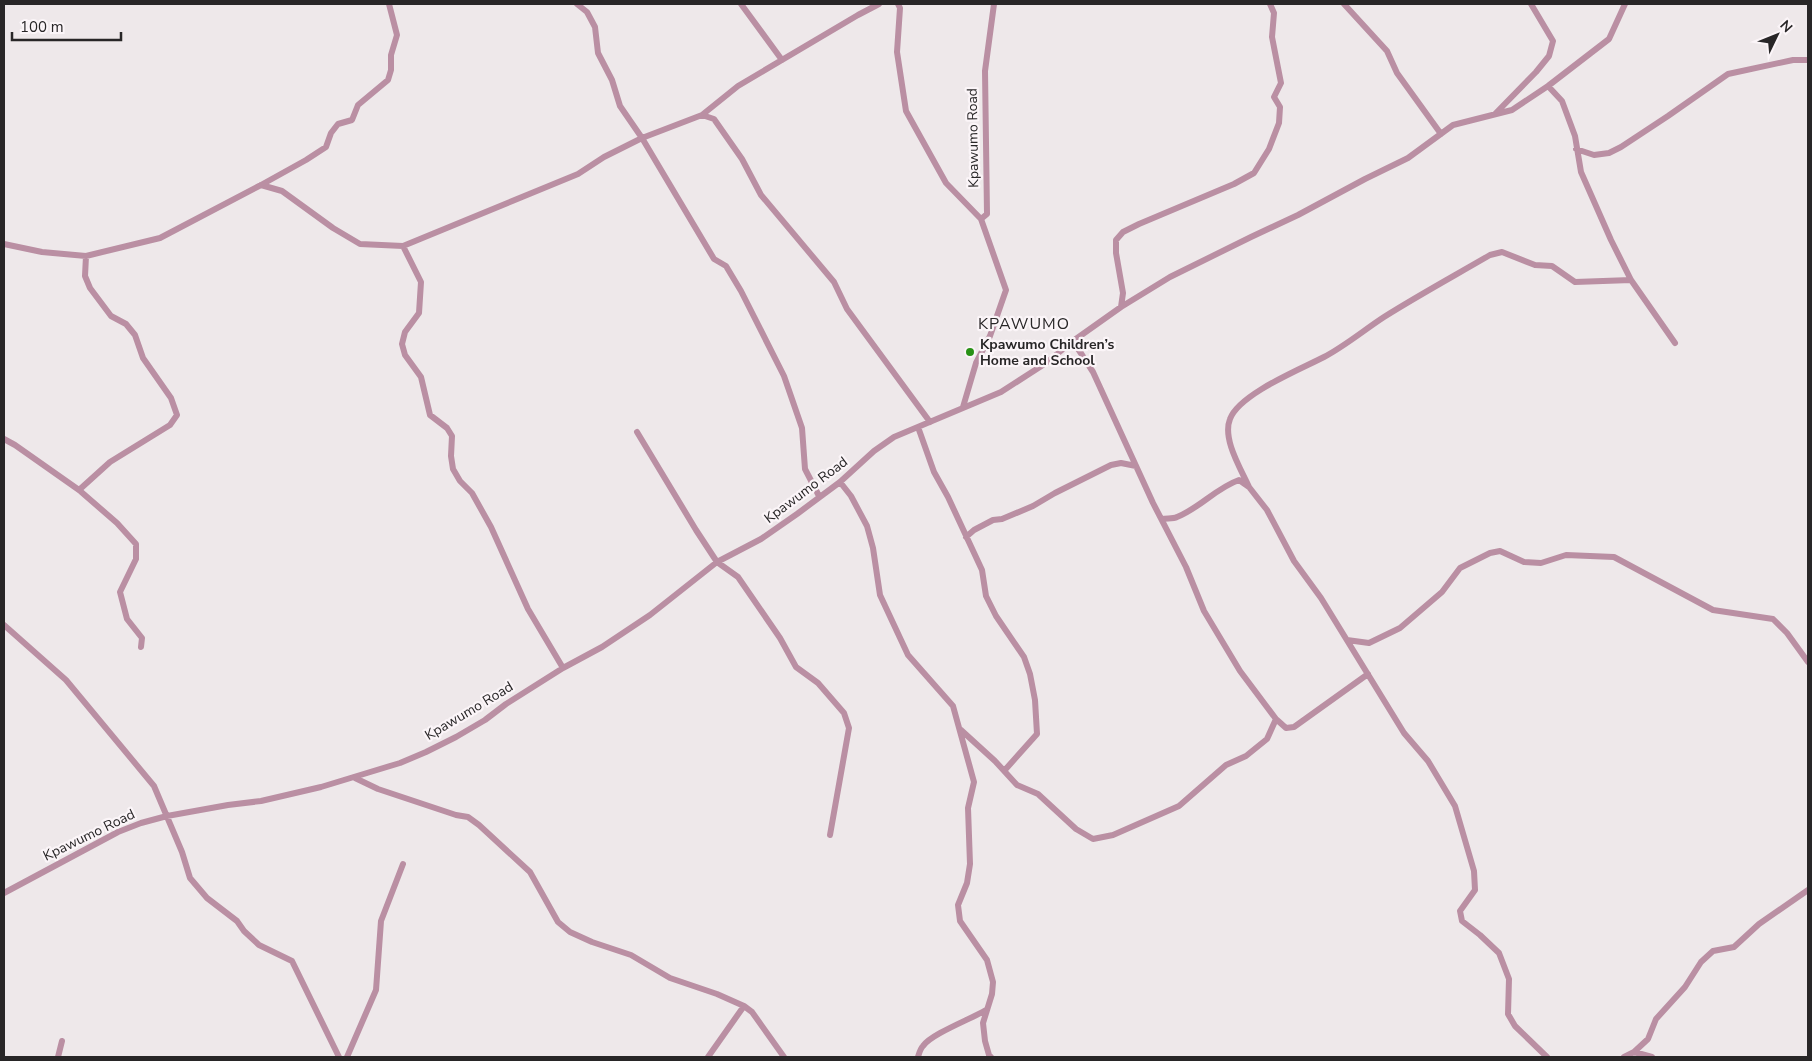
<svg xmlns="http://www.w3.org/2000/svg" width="1812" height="1061" viewBox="0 0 1812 1061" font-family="'Nunito Sans',sans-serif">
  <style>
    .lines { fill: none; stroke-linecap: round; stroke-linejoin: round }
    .minor { stroke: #ba8fa3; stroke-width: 6 }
    .poi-dot { fill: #289115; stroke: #fbf5f8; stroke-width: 2 }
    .labels { text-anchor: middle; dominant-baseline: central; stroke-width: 4.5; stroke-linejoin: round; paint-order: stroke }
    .street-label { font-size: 14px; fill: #282627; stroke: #fbf5f8 }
    .poi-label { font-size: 14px; font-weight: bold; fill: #282627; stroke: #fbf5f8; text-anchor: start }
    .quarter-label { font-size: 16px; letter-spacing: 1px; fill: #282627; stroke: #fbf5f8 }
  </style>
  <rect width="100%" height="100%" fill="#eee8ea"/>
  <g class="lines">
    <path class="minor" d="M577 4 587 12 595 27 598 53 612 80 620 106 642 138 714 259 726 266 741 291 784 376 802 428 805 469 819 496
      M741 4 782 60
      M898 4 900 8 897 52 906 111 946 183 981 219
      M1344 4 1387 51 1397 73 1441 134
      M1548 86 1562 101 1575 136 1581 172 1611 240 1631 280 1675 343
      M1495 114 1536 72 1549 56 1553 41 1531 4
      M702 115 714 119 742 159 761 195 834 282 847 309 930 422
      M1576 149 1594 155 1609 153 1621 147 1668 116 1728 74 1793 60H1808
      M261 185 282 191 333 228 360 244 403 246 578 174 604 157 642 138 702 115 738 86 858 15 879 4
      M4 244 42 252 86 256 160 238 261 185 306 160 326 147 331 133 338 124 352 120 358 105 388 80 391 70V55L397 35 389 4
      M403 246 421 282 419 313 405 332 402 344 405 355 421 377 430 415 447 428 452 436 451 456 453 469 460 481 472 493 491 527 528 609 563 668
      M1121 307 1123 293 1116 253V240L1123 232 1139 224 1234 184 1254 173 1269 149 1279 123 1280 107 1274 97 1281 83 1272 37 1274 13 1270 4
      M1073 341 1093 372 1153 503 1186 567 1204 611 1240 671 1276 719 1286 728 1294 727 1368 674
      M963 407 976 363 990 336 1006 290 981 219 987 214 985 71 994 4
      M918 427 934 472 948 497 982 570 986 596 996 616 1024 657 1030 674 1035 700 1037 734 1004 771
      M637 432 696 530 717 562 738 577 780 638 796 667 818 683 844 713 849 728 830 835
      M4 439 15 445 79 490 117 523 136 544V559L120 592 127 619 142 638 141 647
      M840 482 851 496 867 526 873 548 880 595 908 655 953 706 974 782 968 808 970 864 967 883 958 905 960 921 987 960 993 982 992 994 983 1023 985 1041 989 1055 991 1057
      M1249 487C1241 469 1222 439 1230 419 1239 394 1301 369 1324 357 1345 346 1364 330 1384 317 1419 295 1454 276 1490 255L1502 252 1535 265 1552 266 1575 282 1631 280
      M79 490 110 462 170 425 177 415 171 398 143 358 135 335 126 324 111 316 90 288 85 276 86 256
      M1162 519C1167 518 1173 519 1177 517 1200 508 1216 488 1239 480L1249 487 1267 510 1294 561 1321 598 1404 733 1428 761 1455 806 1474 871 1475 890 1460 911 1462 921 1480 935 1499 953 1509 979 1508 1014 1515 1026 1547 1057
      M966 537 974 530 993 520 1002 519 1033 506 1055 493 1111 465 1121 463 1136 466
      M4 625 66 680 154 786 182 852 190 878 207 898 237 921 244 931 259 945 292 961 339 1057
      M1347 640 1369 643 1400 628 1442 592 1460 568 1490 553 1500 551 1524 562 1541 563 1566 555 1614 557 1713 610 1773 619 1787 633 1808 662
      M961 730 995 761 1017 785 1038 794 1076 829 1093 839 1113 835 1179 806 1226 765 1246 756 1267 739 1276 719
      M355 778 378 789 456 815 468 817 479 825 530 872 558 922 570 932 592 942 631 955 670 978 717 994 744 1006 752 1012 784 1057
      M4 893 118 832 141 823 167 816 228 805 261 801 321 787 400 763 426 752 456 737 485 720 506 704 563 668 602 647 650 615 717 562 761 539 797 514 840 482 874 451 894 437 1001 392 1046 363 1073 341 1121 307 1170 277 1251 237 1298 215 1365 179 1408 158 1453 125 1512 110 1548 86 1609 39 1625 4
      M1634 1052 1652 1057
      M58 1057 62 1041
      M347 1057 376 990 381 921 403 864
      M708 1057 744 1006
      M918 1057C919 1054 920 1049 923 1046 931 1034 971 1019 986 1010
      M1624 1057 1634 1052 1648 1039 1656 1019 1685 987 1701 962 1713 951 1734 947 1759 924 1808 890"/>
  </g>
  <circle class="poi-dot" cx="970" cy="352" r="5"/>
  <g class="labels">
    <g class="street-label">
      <text transform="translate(973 138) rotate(-91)">Kpawumo Road</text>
      <text transform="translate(806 490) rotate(-37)">Kpawumo Road</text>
      <text transform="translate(469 711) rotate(-31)">Kpawumo Road</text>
      <text transform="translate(89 835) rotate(-26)">Kpawumo Road</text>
    </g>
    <g class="poi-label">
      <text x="980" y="344">Kpawumo Children’s<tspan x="980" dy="16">Home and School</tspan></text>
    </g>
    <g class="quarter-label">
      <text x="1024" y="324">KPAWUMO</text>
    </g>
  </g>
  <rect width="1812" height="1061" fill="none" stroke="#282627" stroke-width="10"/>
  <g transform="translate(1777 35) rotate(47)" stroke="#fbf5f8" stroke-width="4" paint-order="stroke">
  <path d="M0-4L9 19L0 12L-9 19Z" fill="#282627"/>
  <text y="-8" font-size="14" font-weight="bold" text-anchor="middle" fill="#282627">N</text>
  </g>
  <path d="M12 32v8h109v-8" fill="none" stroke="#282627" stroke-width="2.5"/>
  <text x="20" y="32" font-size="15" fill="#282627" stroke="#fbf5f8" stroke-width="4" paint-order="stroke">100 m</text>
</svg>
